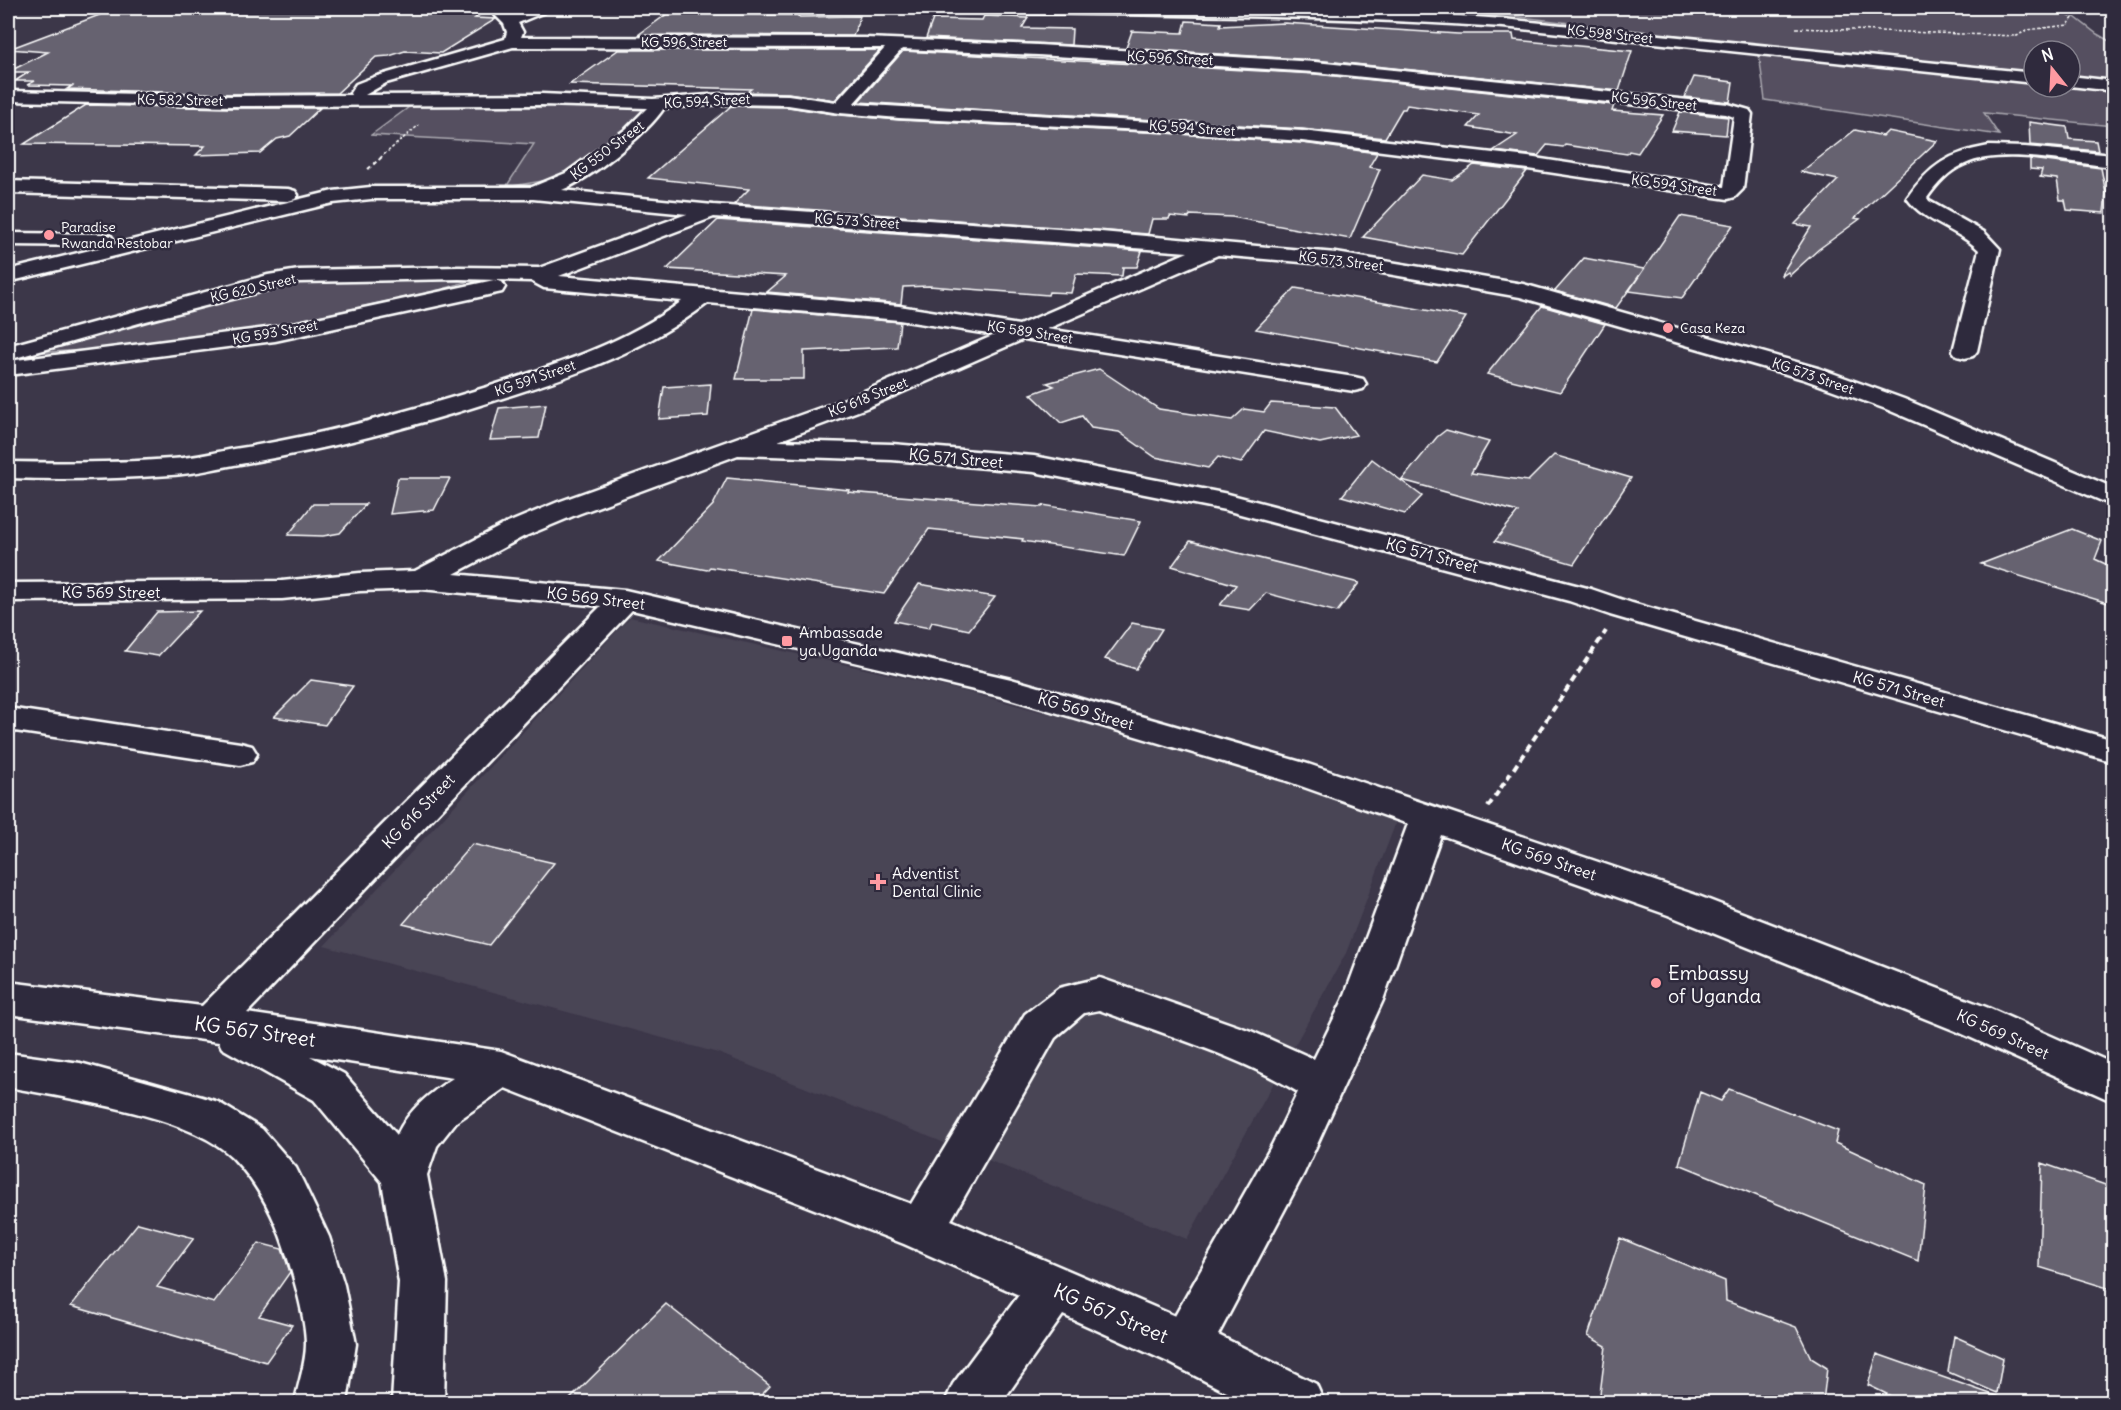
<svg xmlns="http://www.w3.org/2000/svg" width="2121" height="1410" viewBox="0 0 2121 1410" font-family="Delius,sans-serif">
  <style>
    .built { fill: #494455 }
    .green { fill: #555060; stroke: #aaa8b0; stroke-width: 1.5; fill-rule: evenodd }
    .building { fill: #666270; stroke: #fff; stroke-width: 1.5 }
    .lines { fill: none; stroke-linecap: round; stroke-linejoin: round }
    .minor-casing { stroke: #fff; stroke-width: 5 }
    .path-far2 { stroke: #fff; stroke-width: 1.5; stroke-dasharray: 3 2; stroke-linecap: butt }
    .path-far1 { stroke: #fff; stroke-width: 2; stroke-dasharray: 4 3; stroke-linecap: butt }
    .path { stroke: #fff; stroke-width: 4; stroke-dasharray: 7 4.5; stroke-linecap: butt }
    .minor { fill: #2f2a3d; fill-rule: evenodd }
    .poi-dot { fill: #ff9aa2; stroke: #2f2a3d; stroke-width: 2 }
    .labels { text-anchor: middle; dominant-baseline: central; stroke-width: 5; stroke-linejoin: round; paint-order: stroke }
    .far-street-label { font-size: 14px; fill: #fff; stroke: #2f2a3d }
    .far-poi-label { font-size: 14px; fill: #fff; stroke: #2f2a3d; text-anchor: start }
    .street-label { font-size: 16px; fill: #fff; stroke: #2f2a3d }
    .poi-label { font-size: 16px; fill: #fff; stroke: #2f2a3d; text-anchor: start }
    .near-poi-label { font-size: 20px; fill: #fff; stroke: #2f2a3d; text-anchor: start }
    .near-street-label { font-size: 20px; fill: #fff; stroke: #2f2a3d }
  </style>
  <rect width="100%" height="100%" fill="#3c3749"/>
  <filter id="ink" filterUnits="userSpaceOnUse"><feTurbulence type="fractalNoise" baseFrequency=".0167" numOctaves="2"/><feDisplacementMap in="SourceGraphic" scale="12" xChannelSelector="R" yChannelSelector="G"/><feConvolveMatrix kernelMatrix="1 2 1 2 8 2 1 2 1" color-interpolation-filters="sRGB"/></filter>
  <g filter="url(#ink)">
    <path class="built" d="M630 617 959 690 1152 741 1398 817 1346 953 1187 1239 718 1053 324 946Z"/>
    <path class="green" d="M1496 8H2063L2097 34 2113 43V126L1984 113 1999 135 1765 100 1758 46 1496 14ZM2034 51H2070V87H2034Z
      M652 101 664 109 573 176 506 187 534 144 371 135 416 102Z
      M303 275H488L440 290 258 329 128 348 8 354Z"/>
    <path class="building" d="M118 8H486L487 10 475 18 496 19 441 53 405 51 389 56 376 57 337 93 231 94 67 89 72 86 27 85 35 81H15L29 72H8L48 52 9 49Z
      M667 14 799 15 798 17 860 16 853 36 638 35Z
      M984 16 1028 18 1022 28 1072 29 1071 45 926 38 933 19 982 20Z
      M1186 21 1221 23 1220 26 1284 23 1458 34H1513L1514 40 1632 51 1619 91 1315 60 1126 48 1132 31 1183 33Z
      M618 50H880L835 100 788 93 747 92 751 89 570 84Z
      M903 51 1315 74 1614 105 1612 111 1663 115 1638 153 1629 151 1627 154 1565 145 1563 147 1547 145 1538 156 1493 151 1517 135 1468 127 1479 115 1407 105 1405 109H1402L1385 138 1302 129 858 102Z
      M1694 77 1733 82 1730 102 1685 97Z
      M86 105 231 108H320L290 136 277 139 260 153 196 155 205 146 24 144Z
      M731 106 788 107 840 115 899 120 1165 133 1302 143 1377 153 1369 167 1380 169 1350 239 1232 217 1190 215 1189 218 1170 216 1169 219H1152L1148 234 734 204 749 189 648 178Z
      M1680 112 1728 117 1726 135 1672 131Z
      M2029 122 2067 127 2069 139 2096 141 2098 151 2030 145Z
      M1855 130 1883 136 1888 131 1937 141 1855 218 1860 219 1819 249 1790 275 1788 272 1782 276 1781 275 1811 227 1795 224 1838 180 1801 172Z
      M2030 159 2101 168 2106 193 2104 213 2067 210 2065 200H2060L2057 179 2040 177 2042 170 2030 169Z
      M1474 165 1527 171 1462 255 1363 237 1422 175 1452 180Z
      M1680 216 1733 225 1682 298 1629 291Z
      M718 220 1142 251 1137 267H1123L1122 276 1076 274 1071 293 1049 292 1048 295 929 286 903 287 901 304 767 292 786 276 667 269Z
      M1584 258 1644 269 1616 308 1555 291Z
      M1295 288 1320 292 1466 317 1437 362 1256 329Z
      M1542 306 1605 324 1560 392 1487 374Z
      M753 309 900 322 897 347 804 351V379H736Z
      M1099 369 1159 409 1232 420 1244 409 1264 412 1271 403 1335 407 1356 435 1320 443 1264 431 1241 463 1218 457 1208 468 1155 457 1119 432 1091 428 1082 416 1061 423 1031 394 1054 386 1047 383Z
      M711 384 708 416 659 419 664 387Z
      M546 404 539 438 490 440 499 408Z
      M1446 430 1489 442 1471 473 1528 481 1554 455 1631 478 1574 564 1495 541 1518 512 1402 480 1437 437Z
      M1372 459 1422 496 1405 514 1342 496Z
      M398 478H450L434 510 390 514Z
      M727 478 849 490 848 492 1042 507 1043 505 1141 521 1124 556 1022 541 1023 539 929 529 884 594 710 567 707 570 659 561 713 505Z
      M313 504H366L340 533 323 536 288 535Z
      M2072 529 2102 541 2095 559 2114 568V605L1981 564Z
      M1190 541 1359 583 1337 612 1266 593 1250 610 1220 605 1236 585 1172 566Z
      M919 584 995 597 969 630 932 622 929 628 894 621Z
      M200 611 158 656 125 651 157 612Z
      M1132 623 1162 629 1136 669 1105 659Z
      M311 680 353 686 325 725 274 717Z
      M472 844 554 863 489 945 403 924Z
      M1729 1089 1838 1131 1835 1143 1926 1185 1918 1261 1679 1164 1700 1092 1721 1101Z
      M2042 1163 2114 1188V1290L2039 1267Z
      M138 1223 194 1238 157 1287 214 1303 259 1243 282 1249 290 1272 259 1316 292 1325 266 1362 71 1306Z
      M1620 1238 1725 1281 1726 1301 1796 1327 1811 1358 1827 1368 1823 1402H1599L1606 1346 1588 1336Z
      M666 1304 770 1386 755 1402H567Z
      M1954 1336 2003 1358 1997 1393 1948 1372Z
      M1877 1354 2002 1398 2001 1402H1903L1868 1385Z"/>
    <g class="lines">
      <g class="minor-casing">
        <path id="minor" d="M488 8H503L510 14 529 8H549L547 11 518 23 523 32 521 37 865 38 1038 45 1315 62 1728 104 1749 110 1752 114 1743 189 1735 197 1728 199 1528 169 1302 141 1165 131 899 118 840 113 788 105 723 104 664 108C647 134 591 178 562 190L713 205 1101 232 1336 253 1523 284 1821 369 1904 399 2114 488V506L1886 409 1803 379 1520 297 1336 265 1218 255 1047 329 1354 377 1363 379 1366 384 1363 389 1354 391 1024 339 866 408 778 441 892 444 1034 456 1228 494 1591 589 1632 603 2114 740V762L1610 615 1569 601 1225 510 1034 472 892 460 738 455 578 514 523 537 454 574 625 590 1011 679 1308 764 1696 895 1986 1007 2114 1064V1102L1956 1031 1668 915 1441 835 1383 1000 1304 1173 1218 1335 1316 1384 1324 1402H1246L1168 1362 1063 1315 1002 1402H945L953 1384 1019 1295 904 1244 505 1088 456 1122 437 1146 427 1175 447 1282 444 1402H392L399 1282 382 1182 314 1100 222 1048 219 1042 8 1014V982L202 1006 601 606 421 589 360 591 282 599 8 601V583L282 581 360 573 415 571 503 525 558 502 848 398 995 335 899 320 708 303C641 354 569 377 490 402 406 429 321 451 234 465 213 469 192 474 171 475 117 479 62 480 8 478V462C62 463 117 463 171 459 192 458 213 453 234 449 319 436 402 413 484 388 553 366 624 344 682 301L544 288 531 281 459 279 299 282 146 321 8 360V346L268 275 299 270 459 267 539 268 687 214 533 199H371L333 203 8 282V270L333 191 371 187H532L566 173 626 129 647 108 542 105 231 106 8 101V91L231 96 351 95 350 93 356 84 374 77 505 39 507 32 504 24ZM513 47 865 48H885L836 102 788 95 723 94 653 99 542 94 365 95 386 83ZM902 49 1038 55 1315 72 1726 114 1734 117 1724 187 1528 157 1302 131 853 104ZM714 217 1188 252 1019 325 899 306 559 276ZM632 610 1004 697 1284 780 1408 824 1343 1000 1314 1059 1251 1031 1100 978 1059 988 1025 1014 911 1204 501 1051 247 1013ZM1099 1010C1166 1035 1237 1055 1298 1092L1272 1145 1175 1316 951 1220 1055 1038 1084 1013ZM310 1056 453 1078C430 1093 409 1109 397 1135L344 1074Z
          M926 8H1261L1432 14 1503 19 2034 73V83L1503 27C1313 14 1123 15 933 12Z
          M2070 76 2114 81V91L2070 86Z
          M1989 146 2025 147 2114 155V167C2073 163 2001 147 1965 164 1948 171 1937 184 1927 198L1929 201 1984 232 2000 249 1977 351 1973 356 1965 358 1957 356 1953 351 1979 250C1958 229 1924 223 1907 198 1930 165 1949 153 1989 146Z
          M8 181 288 189 295 191 298 195 295 199 288 201 8 193Z
          M8 233 104 234 111 236 114 240 111 244 104 246 8 245Z
          M494 280 502 282 505 287 502 292 275 341 16 374 8 372V362L16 360 275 327Z
          M8 708 240 743 252 746 257 754 252 762 240 765 8 730Z
          M8 1053 80 1063 202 1097 218 1102 262 1129 296 1168 303 1182 329 1237 344 1285 356 1344 347 1402H295C298 1384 306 1363 306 1344 306 1321 295 1282 288 1259 277 1221 260 1186 232 1157 190 1115 66 1098 8 1087Z"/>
      </g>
      <path class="path-far2" d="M1608 8 1622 10
        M1796 28 2017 36 2027 30 2068 25 2073 18 2056 8
        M380 158 419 125"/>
      <path class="path-far1" d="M368 169 382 157"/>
      <path class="path" d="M1488 807 1606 631"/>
      <use href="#minor" class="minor"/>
    </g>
  </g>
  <g class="poi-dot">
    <circle cx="49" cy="235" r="6"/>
    <circle cx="1668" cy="328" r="6"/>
    <rect x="781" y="635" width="12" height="12" rx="3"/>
    <path d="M875 873h6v6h6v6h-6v6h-6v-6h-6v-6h6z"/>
    <circle cx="1656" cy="983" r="6"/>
  </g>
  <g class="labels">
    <g class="far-street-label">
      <text transform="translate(1610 34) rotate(6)">KG 598 Street</text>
      <text x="684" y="42">KG 596 Street</text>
      <text transform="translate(1170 58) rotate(3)">KG 596 Street</text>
      <text transform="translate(180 100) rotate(1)">KG 582 Street</text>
      <text transform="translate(707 101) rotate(-3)">KG 594 Street</text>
      <text transform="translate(1654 101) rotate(6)">KG 596 Street</text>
      <text transform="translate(1192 128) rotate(4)">KG 594 Street</text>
      <text transform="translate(607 150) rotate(-37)">KG 550 Street</text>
      <text transform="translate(1674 185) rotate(8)">KG 594 Street</text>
      <text transform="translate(857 221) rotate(4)">KG 573 Street</text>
      <text transform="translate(1341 261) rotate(7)">KG 573 Street</text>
      <text transform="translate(253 288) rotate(-13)">KG 620 Street</text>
      <text transform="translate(275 332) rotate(-10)">KG 593 Street</text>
      <text transform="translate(1030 332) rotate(9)">KG 589 Street</text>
      <text transform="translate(1813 376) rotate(19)">KG 573 Street</text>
      <text transform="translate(535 378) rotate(-19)">KG 591 Street</text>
      <text transform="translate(868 397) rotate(-22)">KG 618 Street</text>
    </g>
    <g class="far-poi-label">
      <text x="61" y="227">Paradise<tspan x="61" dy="16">Rwanda Restobar</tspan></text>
      <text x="1680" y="328">Casa Keza</text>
    </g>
    <g class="street-label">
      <text transform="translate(956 458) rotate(5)">KG 571 Street</text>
      <text transform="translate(1432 555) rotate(15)">KG 571 Street</text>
      <text x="111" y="592">KG 569 Street</text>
      <text transform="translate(596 598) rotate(7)">KG 569 Street</text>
      <text transform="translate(1899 689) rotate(16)">KG 571 Street</text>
      <text transform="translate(1086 711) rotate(16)">KG 569 Street</text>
      <text transform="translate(418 811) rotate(-46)">KG 616 Street</text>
      <text transform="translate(1549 859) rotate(19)">KG 569 Street</text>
      <text transform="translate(2003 1034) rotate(24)">KG 569 Street</text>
    </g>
    <g class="poi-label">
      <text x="799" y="632">Ambassade<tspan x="799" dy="18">ya Uganda</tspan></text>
      <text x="892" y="873">Adventist<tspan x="892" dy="18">Dental Clinic</tspan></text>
    </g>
    <g class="near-poi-label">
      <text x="1668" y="972">Embassy<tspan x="1668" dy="23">of Uganda</tspan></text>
    </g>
    <g class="near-street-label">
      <text transform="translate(255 1031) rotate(8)">KG 567 Street</text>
      <text transform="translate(1111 1313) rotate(23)">KG 567 Street</text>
    </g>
  </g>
  <rect width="2121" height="1410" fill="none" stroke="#2f2a3d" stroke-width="30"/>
  <rect x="15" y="15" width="2091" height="1380" fill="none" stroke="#fff" stroke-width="2" filter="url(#ink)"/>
  <g transform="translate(2052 69) rotate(342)"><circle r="28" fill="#2f2a3d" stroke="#827f8b" stroke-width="1.5"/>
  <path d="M0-4.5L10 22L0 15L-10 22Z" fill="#ff9aa2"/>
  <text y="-9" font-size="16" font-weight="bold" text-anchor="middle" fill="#ffffff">N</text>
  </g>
</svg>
